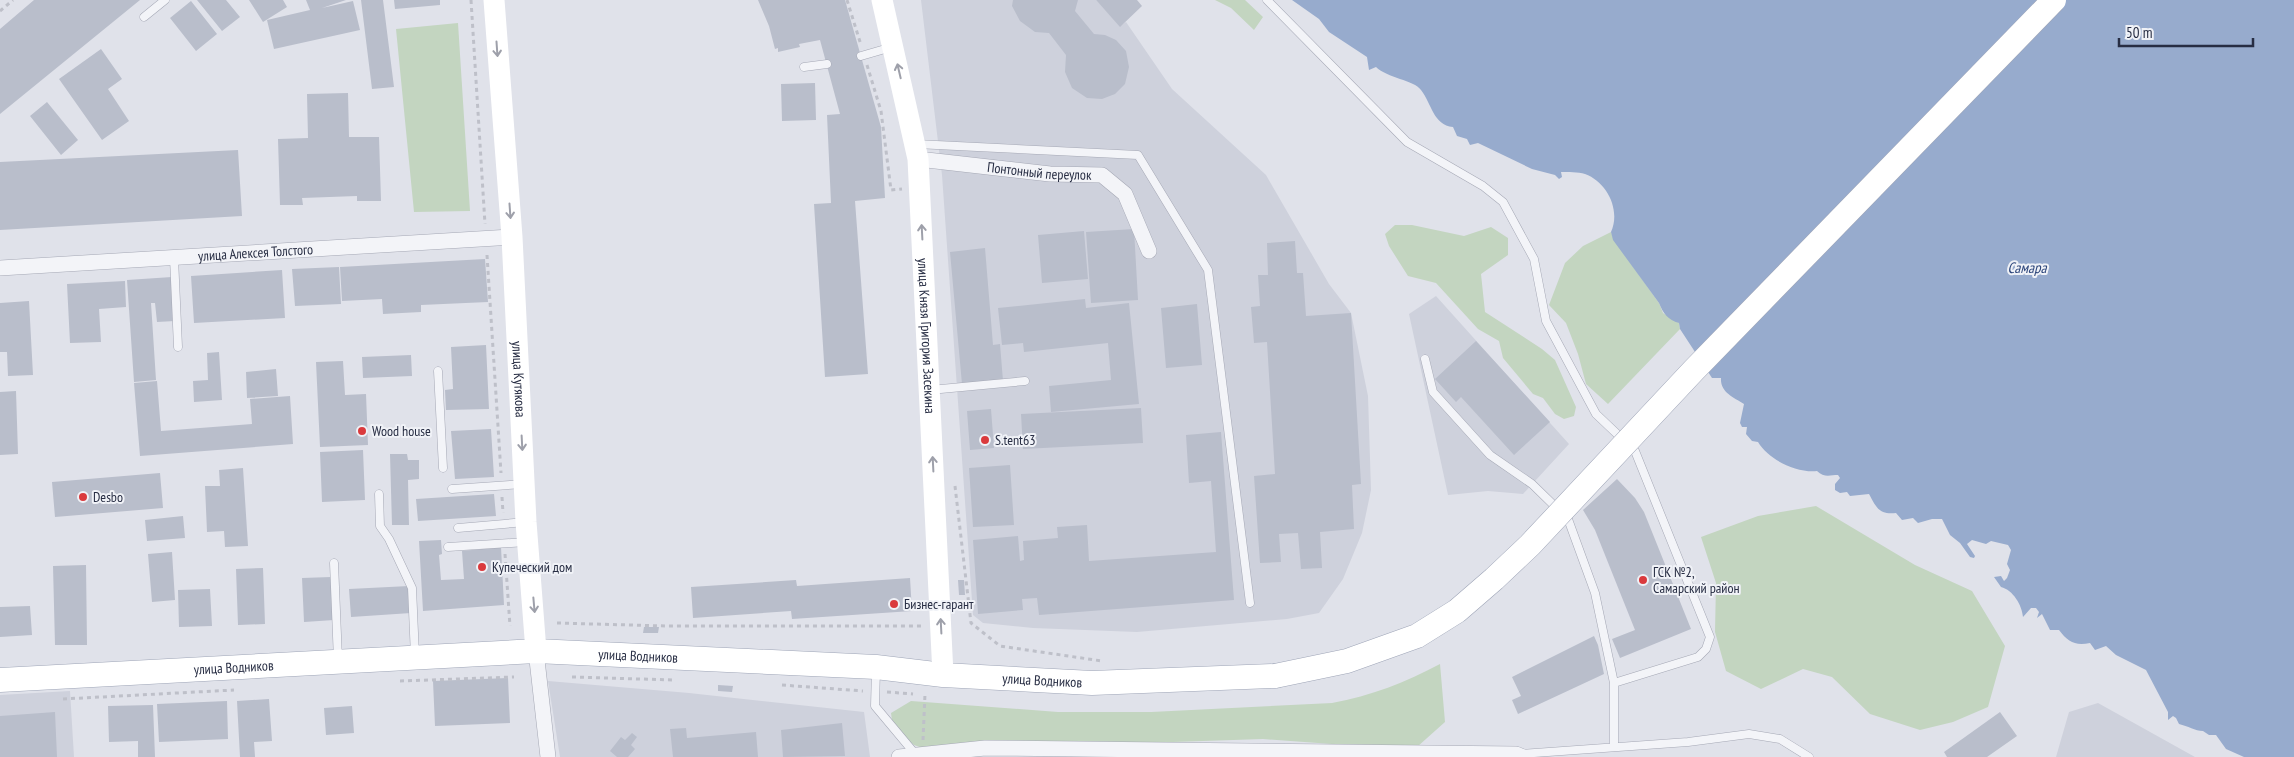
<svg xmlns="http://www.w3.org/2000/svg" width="2294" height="757" viewBox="0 0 2294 757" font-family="'PT Sans Narrow',sans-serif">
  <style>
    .built { fill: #ced1dc }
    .green { fill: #c3d5c0 }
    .water { fill: #97abcd }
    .building { fill: #b9becb }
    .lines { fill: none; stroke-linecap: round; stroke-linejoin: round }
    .lane-casing { stroke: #a5a8b5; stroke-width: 9 }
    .street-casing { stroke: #a5a8b5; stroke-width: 16 }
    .primary-casing { stroke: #9ea5b7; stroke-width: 25 }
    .path { stroke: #bec0c9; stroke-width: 3; stroke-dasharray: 4 4; stroke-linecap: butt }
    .lane { stroke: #f3f4f8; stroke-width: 8 }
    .street { stroke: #f3f4f8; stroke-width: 15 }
    .secondary { stroke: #fff; stroke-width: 21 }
    .primary { stroke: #fff; stroke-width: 24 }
    .primary-bridge-casing { stroke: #9ea5b7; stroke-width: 25; stroke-linecap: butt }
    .primary-bridge { stroke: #fff; stroke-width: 24 }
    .oneway { stroke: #9ea0aa }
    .poi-dot { fill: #da3a3d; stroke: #f0f2f7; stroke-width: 2 }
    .labels { text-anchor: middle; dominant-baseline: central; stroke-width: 4; stroke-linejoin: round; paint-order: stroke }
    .street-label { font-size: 14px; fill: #272d43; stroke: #f0f2f7 }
    .poi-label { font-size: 14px; fill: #272d43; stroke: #f0f2f7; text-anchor: start }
    .water-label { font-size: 15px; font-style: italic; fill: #2d467b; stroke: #f0f2f7 }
  </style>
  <rect width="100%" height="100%" fill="#e0e2ea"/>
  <path class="built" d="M921 0H1096L1120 26 1126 22 1172 89 1266 175 1329 284 1351 313 1368 396 1371 490 1362 533 1343 579 1319 613 1287 619 1137 632 1033 628 983 623 973 615 942 175Z
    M1436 296 1569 444 1523 494 1488 491 1448 495 1409 314Z
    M548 681 689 693 864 712 870 757H560Z
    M70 691 74 757H0V695Z
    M2098 703 2195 757H2056L2069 712Z"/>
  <path class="green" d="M1215 0H1245L1263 17 1254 30 1231 8Z
    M458 23 470 211 414 212 396 29Z
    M1395 225H1412L1464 236 1491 227 1508 238V255L1481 274 1485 312 1542 349 1555 360 1576 407 1574 416 1564 419 1555 414 1543 398 1533 394 1503 358 1499 341 1478 329 1436 283 1408 276 1389 246 1385 234Z
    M1611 232 1614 240 1659 303 1663 313 1679 323 1680 329 1608 404 1586 384 1578 354 1566 323 1549 305 1565 263 1583 246Z
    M1816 506 1915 565 1972 591 2005 646 1988 707 1953 722 1920 730 1870 714 1832 677 1803 669 1761 689 1726 671 1715 632 1716 583 1701 537 1758 516Z
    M1440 664 1445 722 1417 747 1359 746 1263 739 1143 743 942 755 914 745 893 728 891 713 911 701 1058 712H1151L1332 703C1371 696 1406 682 1440 664Z"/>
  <path class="water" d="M1292 0H2294V757H2244L2226 749 2216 735H2209L2203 731C2195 731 2188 726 2179 724L2176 718 2173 716 2168 720V712L2146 670 2116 655 2106 646 2095 650 2090 643C2075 646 2068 642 2059 630H2050L2042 614 2037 618 2039 612 2036 608H2031L2023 617C2022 605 2013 590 2001 587L1994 577 2001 576 2004 581 2007 578 2010 570 2007 564 2011 550 2008 545 1991 541 1986 544 1972 540 1967 544 1975 556 1974 558 1970 557 1960 543 1950 535 1942 519H1932L1918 523 1913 518 1902 520 1896 513C1879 515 1876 507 1869 494L1850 496 1847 492 1840 493 1835 490V484L1840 478 1838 475C1830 475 1824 478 1817 471 1796 473 1769 460 1758 442L1752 441 1746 434 1747 427H1742L1740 423 1744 404C1733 397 1720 392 1721 378H1712L1680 329 1679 323C1668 320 1663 313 1659 303L1613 240 1611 232C1621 210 1607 182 1585 174 1578 172 1568 172 1561 172L1562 177 1559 179 1555 175 1532 169 1478 143 1470 145 1467 139 1457 136 1453 127C1433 125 1432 104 1421 90 1414 80 1387 78 1376 67L1369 70 1367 57 1329 32 1319 19Z"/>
  <path class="building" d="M34 0H140L0 114V29Z
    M197 0H226L240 17 222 31Z
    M249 0H283L287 7 263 22Z
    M306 0H346L322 8 353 1 360 30 274 49 267 20 310 10Z
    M361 0H383L394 87 372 89Z
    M394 0H440V5L395 9Z
    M758 0H845L881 127 885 198 855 201 868 374 825 377 814 204 831 203 827 115 840 114 820 40 799 44 800 47 778 52V48L775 49 769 26Z
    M1013 0H1078L1075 11 1094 34 1105 35 1116 40 1126 51 1129 67 1125 84 1115 94 1102 99 1087 98 1072 88 1065 72 1066 55 1049 33 1035 32 1020 21 1012 6Z
    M1096 0H1137L1142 6 1120 27Z
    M191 1 217 34 196 51 170 18Z
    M101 49 122 79 108 89 129 121 102 140 59 79Z
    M815 83 816 120 782 121 781 84Z
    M348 93 349 137H379L381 201H357V196L302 198 303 205H280L278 139 308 138 307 94Z
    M47 102 78 140 61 155 30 116Z
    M238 150 242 216 0 230V162Z
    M1134 229 1138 300 1091 303 1086 232Z
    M1084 231 1088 279 1042 283 1038 235Z
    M1295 241 1297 273H1303L1306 316 1351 313 1361 484 1352 485 1354 529 1320 532 1322 568 1301 569 1298 533 1279 534 1281 562 1260 563 1254 476 1275 474 1267 342 1254 343 1251 307 1260 306 1258 275H1268L1267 243Z
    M985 248 993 345 1000 344 1003 381 962 384 950 252Z
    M485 259 488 302 421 305V312L383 314 382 299 342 301 340 267Z
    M339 267 341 304 295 306 292 269Z
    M282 270 285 318 194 323 191 276Z
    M172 277 175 321 157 322 155 303H151L156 380 134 382 127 280Z
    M125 281 126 307 99 309 101 342 70 343 67 284Z
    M1085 299 1086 308 1129 303 1139 404 1051 412 1049 386 1111 380 1108 343 1024 352 1023 343 1002 345 998 308Z
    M29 301 33 375 8 376 7 352H0V303Z
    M1197 304 1202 365 1166 368 1161 308Z
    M1476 341 1550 422 1514 455 1461 397 1456 402 1435 379Z
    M486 345 489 409 446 410 445 390 453 389 451 347Z
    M219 352 222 400 194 402 193 381 208 380 207 353Z
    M411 355 412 376 363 378 362 357Z
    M343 361 345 395 366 394 368 445 320 447 316 362Z
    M276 369 278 396 247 398 246 372Z
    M157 381 161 431 252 424 250 399 290 396 293 444 140 456 134 383Z
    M16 391 18 454 0 455V392Z
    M1141 408 1143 443 1023 449 1021 414Z
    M991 409 994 448 970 450 967 411Z
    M491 429 494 477 455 479 451 431Z
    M1221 432 1234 600 1039 615 1037 598 1022 599 1023 610 978 614 973 540 1018 536 1020 561 1024 560 1023 541 1058 538 1057 527 1087 525 1089 561 1216 552 1211 481 1189 483 1186 435Z
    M363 450 365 500 322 502 320 452Z
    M390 454H407L408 460H419V479L408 480 409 525H392Z
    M1010 465 1014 525 973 527 969 468Z
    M243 468 248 546 225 547 224 531 207 532 205 486H220L219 470Z
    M160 473 163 508 55 517 52 482Z
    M1617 479 1635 498 1644 512 1691 629 1620 658 1612 639 1635 630 1595 530 1583 510Z
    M494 494 496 516 418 521 416 499Z
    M183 516 185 538 147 541 145 520Z
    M441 540 442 554 439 555 441 580 464 579 462 551 501 547 504 605 423 611 419 541Z
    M172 552 175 600 152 602 148 554Z
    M86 565 87 645H55L53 566Z
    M263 568 265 624 238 625 236 569Z
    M331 577 334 620 304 622 302 578Z
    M910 578 912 611 792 619 791 611 693 618 691 587 796 580 797 586Z
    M958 580H964L965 595H959Z
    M409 586 411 613 351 617 349 589Z
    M210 589 212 626 179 627 178 590Z
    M30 606 32 635 0 637V607Z
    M644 627H659L658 633H643Z
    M1594 636 1598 645 1604 674 1518 714 1512 700 1521 696 1512 677Z
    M508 678 510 723 435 726 433 681Z
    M718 685 733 686 732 692 718 691Z
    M269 699 272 741 254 742 255 757H240L237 701Z
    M227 701 228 739 159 742 157 704Z
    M153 705 155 757H138V741L109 742 108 706Z
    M352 706 354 733 326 735 324 708Z
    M55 712 57 757H0V716Z
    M2000 712 2017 736 1987 757H1947L1944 752Z
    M842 723 845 756 783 757 781 730Z
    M686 728 687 738 756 732 758 757H673L670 729Z
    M632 733 637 737 631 745 635 749 628 757H617L610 751 621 737 625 740Z"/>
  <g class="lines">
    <g class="lane-casing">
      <path id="lane" d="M1267 0 1407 142 1483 186 1503 202 1534 259 1546 321 1596 414 1635 451 1710 637 1706 649 1698 657 1614 683V747
        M144 17 165 0
        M861 56 892 47
        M804 67 827 64
        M916 144 1138 155 1208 270 1250 603
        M174 258 178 347
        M1425 359 1433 392 1490 455 1532 484 1568 519 1595 593 1614 683
        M438 371 443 468
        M930 390 1025 381
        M452 489 523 484
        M379 494 380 526 389 539 412 588 415 656
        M458 528 526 522
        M448 547 526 542
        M334 563 338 660
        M876 669 875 706 916 755
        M1520 754 1688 742 1749 734 1780 739 1809 757"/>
    </g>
    <g class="street-casing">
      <g id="street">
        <path id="s1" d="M918 159 1050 174 1102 175 1125 194 1149 251"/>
        <path id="s2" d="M0 268 512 237"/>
        <path d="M536 651 548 757"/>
        <path d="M899 757 985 748 1516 754 1523 757"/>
      </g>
    </g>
    <g class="primary-casing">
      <g id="primary">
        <path id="s5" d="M0 680 536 651 876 667 943 675 1092 683 1275 676"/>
      </g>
    </g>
    <path class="path" d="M471 0 485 224
      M847 0 861 45
      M0 11 13 0
      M867 65 881 111 891 190 902 189
      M487 255 501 473
      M955 486 971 623 1000 646 1102 661
      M502 497 503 513
      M505 554 510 626
      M557 623 666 626H922
      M572 677 674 680
      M400 681 514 677
      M782 685 863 691
      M887 692 913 694
      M63 699 234 690
      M923 740 925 694"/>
    <use href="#lane" class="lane"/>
    <use href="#street" class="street"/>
    <g class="secondary">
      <path id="s3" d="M494 0 512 237 526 522 536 651"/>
      <path id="s4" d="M882 0 918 159 943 675"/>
    </g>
    <use href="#primary" class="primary"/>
    <g class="primary-bridge-casing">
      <path id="primary-bridge" d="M1275 676 1347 661 1417 636 1457 611 1494 579 1530 545 1693 371 2054 0"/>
    </g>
    <use href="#primary-bridge" class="primary-bridge"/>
  </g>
  <defs><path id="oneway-shaft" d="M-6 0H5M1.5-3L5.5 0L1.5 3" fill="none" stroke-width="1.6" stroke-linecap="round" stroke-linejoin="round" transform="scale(1.25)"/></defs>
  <g class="oneway">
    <use href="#oneway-shaft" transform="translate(497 49) rotate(86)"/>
    <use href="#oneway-shaft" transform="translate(899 71) rotate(-103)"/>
    <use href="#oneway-shaft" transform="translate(510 211) rotate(86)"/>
    <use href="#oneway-shaft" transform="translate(922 232) rotate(-93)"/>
    <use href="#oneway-shaft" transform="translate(522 443) rotate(87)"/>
    <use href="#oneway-shaft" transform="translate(933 464) rotate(-93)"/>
    <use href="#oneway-shaft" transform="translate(534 605) rotate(85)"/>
    <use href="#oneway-shaft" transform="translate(941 626) rotate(-93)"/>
  </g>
  <g class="poi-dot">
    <circle cx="362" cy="431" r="5"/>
    <circle cx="985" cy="440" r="5"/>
    <circle cx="83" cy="497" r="5"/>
    <circle cx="482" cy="567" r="5"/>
    <circle cx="1643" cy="580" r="5"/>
    <circle cx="894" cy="604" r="5"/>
  </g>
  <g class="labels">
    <g class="street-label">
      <text stroke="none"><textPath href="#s1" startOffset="122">Понтонный переулок</textPath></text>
      <text stroke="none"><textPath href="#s2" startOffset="256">улица Алексея Толстого</textPath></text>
      <text stroke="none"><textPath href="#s4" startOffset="340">улица Князя Григория Засекина</textPath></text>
      <text stroke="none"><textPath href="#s3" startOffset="380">улица Кутякова</textPath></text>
      <text stroke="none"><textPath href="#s5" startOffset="639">улица Водников</textPath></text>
      <text stroke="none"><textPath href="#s5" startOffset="234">улица Водников</textPath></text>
      <text stroke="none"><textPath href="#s5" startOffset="1044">улица Водников</textPath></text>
    </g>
    <g class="poi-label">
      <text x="372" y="431">Wood house</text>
      <text x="995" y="440">S.tent63</text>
      <text x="93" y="497">Desbo</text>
      <text x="492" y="567">Купеческий дом</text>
      <text x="1653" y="572">ГСК №2,<tspan x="1653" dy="16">Самарский район</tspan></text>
      <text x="904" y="604">Бизнес-гарант</text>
    </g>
    <g class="water-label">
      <text x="2027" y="267">Самара</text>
    </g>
  </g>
  <path d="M2119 38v8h134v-8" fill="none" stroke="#272d43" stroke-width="2.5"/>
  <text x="2126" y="38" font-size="15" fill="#272d43" stroke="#f0f2f7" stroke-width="4" paint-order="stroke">50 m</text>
</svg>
